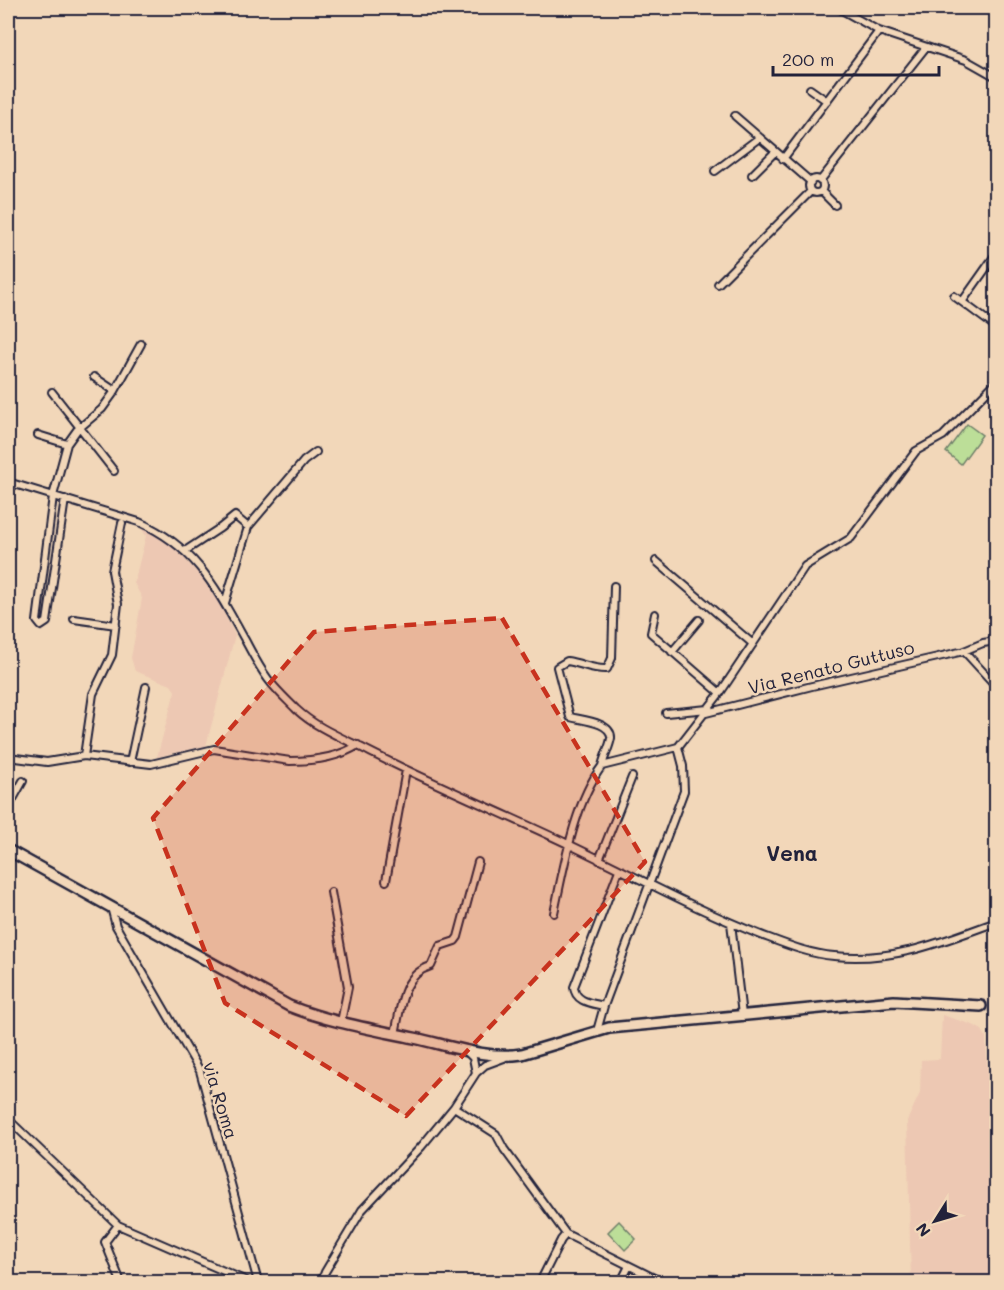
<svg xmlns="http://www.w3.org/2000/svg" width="1004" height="1290" viewBox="0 0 1004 1290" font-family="Mali,sans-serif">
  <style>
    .built { fill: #edc8b3 }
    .green { fill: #bcde98; stroke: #6f806a; stroke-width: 1.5 }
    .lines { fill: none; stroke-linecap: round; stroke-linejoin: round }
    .primary-tunnel { stroke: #c8b3a0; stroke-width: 9; stroke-dasharray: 9 4.5; stroke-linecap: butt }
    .street-casing { stroke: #22223b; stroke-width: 10 }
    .primary-casing { stroke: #22223b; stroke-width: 14 }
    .street { stroke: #f2d7b9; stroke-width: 6 }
    .primary { stroke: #f2d7b9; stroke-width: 9 }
    .marked { fill: #c8321e; fill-opacity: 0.2; stroke: #c8321e; stroke-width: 4.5; stroke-dasharray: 12 8; stroke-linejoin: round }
    .labels { text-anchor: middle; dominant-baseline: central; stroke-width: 5; stroke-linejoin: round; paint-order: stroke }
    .street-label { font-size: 18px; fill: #22223b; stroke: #f2d7b9 }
    .quarter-label { font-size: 21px; font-weight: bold; fill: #22223b; stroke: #f2d7b9 }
  </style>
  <rect width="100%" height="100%" fill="#f2d7b9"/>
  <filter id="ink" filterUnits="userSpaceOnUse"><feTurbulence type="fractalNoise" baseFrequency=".0167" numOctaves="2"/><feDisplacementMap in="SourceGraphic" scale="12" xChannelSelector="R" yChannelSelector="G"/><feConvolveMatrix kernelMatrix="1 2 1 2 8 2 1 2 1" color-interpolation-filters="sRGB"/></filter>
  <g filter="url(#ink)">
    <path class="built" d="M140 526 172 545 199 574 218 601 235 635 206 746 157 757 175 691 171 685 135 671 131 658 142 598 134 583 146 536Z
      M942 1015 973 1025 982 1030 986 1037 988 1088 996 1101V1282H911L907 1121 920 1093 921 1060 940 1059Z"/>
    <path class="green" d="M967 424 982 435 961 464 946 452Z
      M619 1221 636 1239 625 1250 608 1232Z"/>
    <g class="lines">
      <path class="primary-tunnel" d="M981 1006 996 1008"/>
      <g class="street-casing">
        <path id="street" d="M838 8 879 31 966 60 996 77
          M810 89 827 101
          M735 116 811 182
          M783 159 879 31
          M715 171 759 138
          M752 175 775 152
          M809 186a7 7 0 1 1 14 0a7 7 0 1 1-14 0Z
          M820 181 926 47
          M821 191 835 205
          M718 284 811 191
          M954 296 996 327
          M962 302 996 254
          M94 377 115 391
          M52 392 114 471
          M38 435 67 444
          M8 482 139 522C196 547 216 588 245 640 252 653 259 667 268 679 276 690 286 699 296 709 316 728 345 739 370 752 435 785 503 813 568 844 633 875 695 909 761 935 785 944 809 954 834 956 895 962 941 942 996 922
          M65 499 47 622 41 626 37 621 53 496 67 444 77 430 102 409 115 391 141 344
          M185 551 220 528 235 516 248 527
          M656 561 753 644
          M225 603 248 527 304 461 316 452
          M655 614 651 633 720 693
          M74 619 116 625
          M964 651 996 686
          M672 652 699 620
          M666 713 708 709
          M706 713 812 686 964 651 983 643 996 641
          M84 756 93 694 112 655 118 604 112 571 122 523
          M8 757 47 762 84 756 151 764 214 749 290 761C313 761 338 758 358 745
          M130 762 146 687
          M602 766C604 757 610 746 611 738 612 722 581 720 570 717L557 667 567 661C581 663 593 670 607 669L612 658 614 586
          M8 808 23 781
          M599 860 632 777
          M386 881 406 770
          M331 892 348 987 341 1022
          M111 907 116 926 200 1071 258 1282
          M554 913C564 867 574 803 602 766L678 747 720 693 805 566 851 538 916 451 943 436 996 382
          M731 923 742 1015
          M604 1006C592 1003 575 1002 574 987L619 870
          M597 1031 604 1006 684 791 683 766 678 747
          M395 1034C401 1008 401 975 431 966L440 946 455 941 458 937 478 862
          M467 1052 473 1058 476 1073 485 1065 504 1058
          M454 1107 496 1134 504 1149 566 1234 662 1282
          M8 1119 118 1225 249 1282
          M118 1225 105 1242 121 1282
          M321 1282 325 1272 362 1210 421 1147 454 1107 476 1073
          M540 1282 561 1240 566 1234
          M621 1282 629 1266"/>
      </g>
      <g class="primary-casing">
        <path id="primary" d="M8 850 289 1006C329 1022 372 1029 414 1038 448 1045 487 1060 522 1054L609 1028 894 1001 981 1006"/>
      </g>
      <use href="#street" class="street"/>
      <use href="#primary" class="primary"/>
    </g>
  </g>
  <path class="marked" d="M502 618 645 862 406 1116 225 1003 153 818 314 632Z"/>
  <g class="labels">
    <g class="street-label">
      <text transform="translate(831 667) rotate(-14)">Via Renato Guttuso</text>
      <text transform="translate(221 1100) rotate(73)">via Roma</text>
    </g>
    <g class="quarter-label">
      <text x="792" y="852">Vena</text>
    </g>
  </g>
  <rect width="1004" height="1290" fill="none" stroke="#f2d7b9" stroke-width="30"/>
  <rect x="15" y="15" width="974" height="1260" fill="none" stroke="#22223b" stroke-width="2" filter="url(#ink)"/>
  <g transform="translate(935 1221) rotate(233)" stroke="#f2d7b9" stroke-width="4.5" paint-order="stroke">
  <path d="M0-4.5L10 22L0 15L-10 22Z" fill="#22223b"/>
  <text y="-9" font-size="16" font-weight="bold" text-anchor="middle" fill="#22223b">N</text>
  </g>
  <path d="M773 66v9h166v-9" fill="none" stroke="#22223b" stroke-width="3"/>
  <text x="782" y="66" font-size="18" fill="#22223b" stroke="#f2d7b9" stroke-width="4.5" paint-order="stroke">200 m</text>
</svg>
